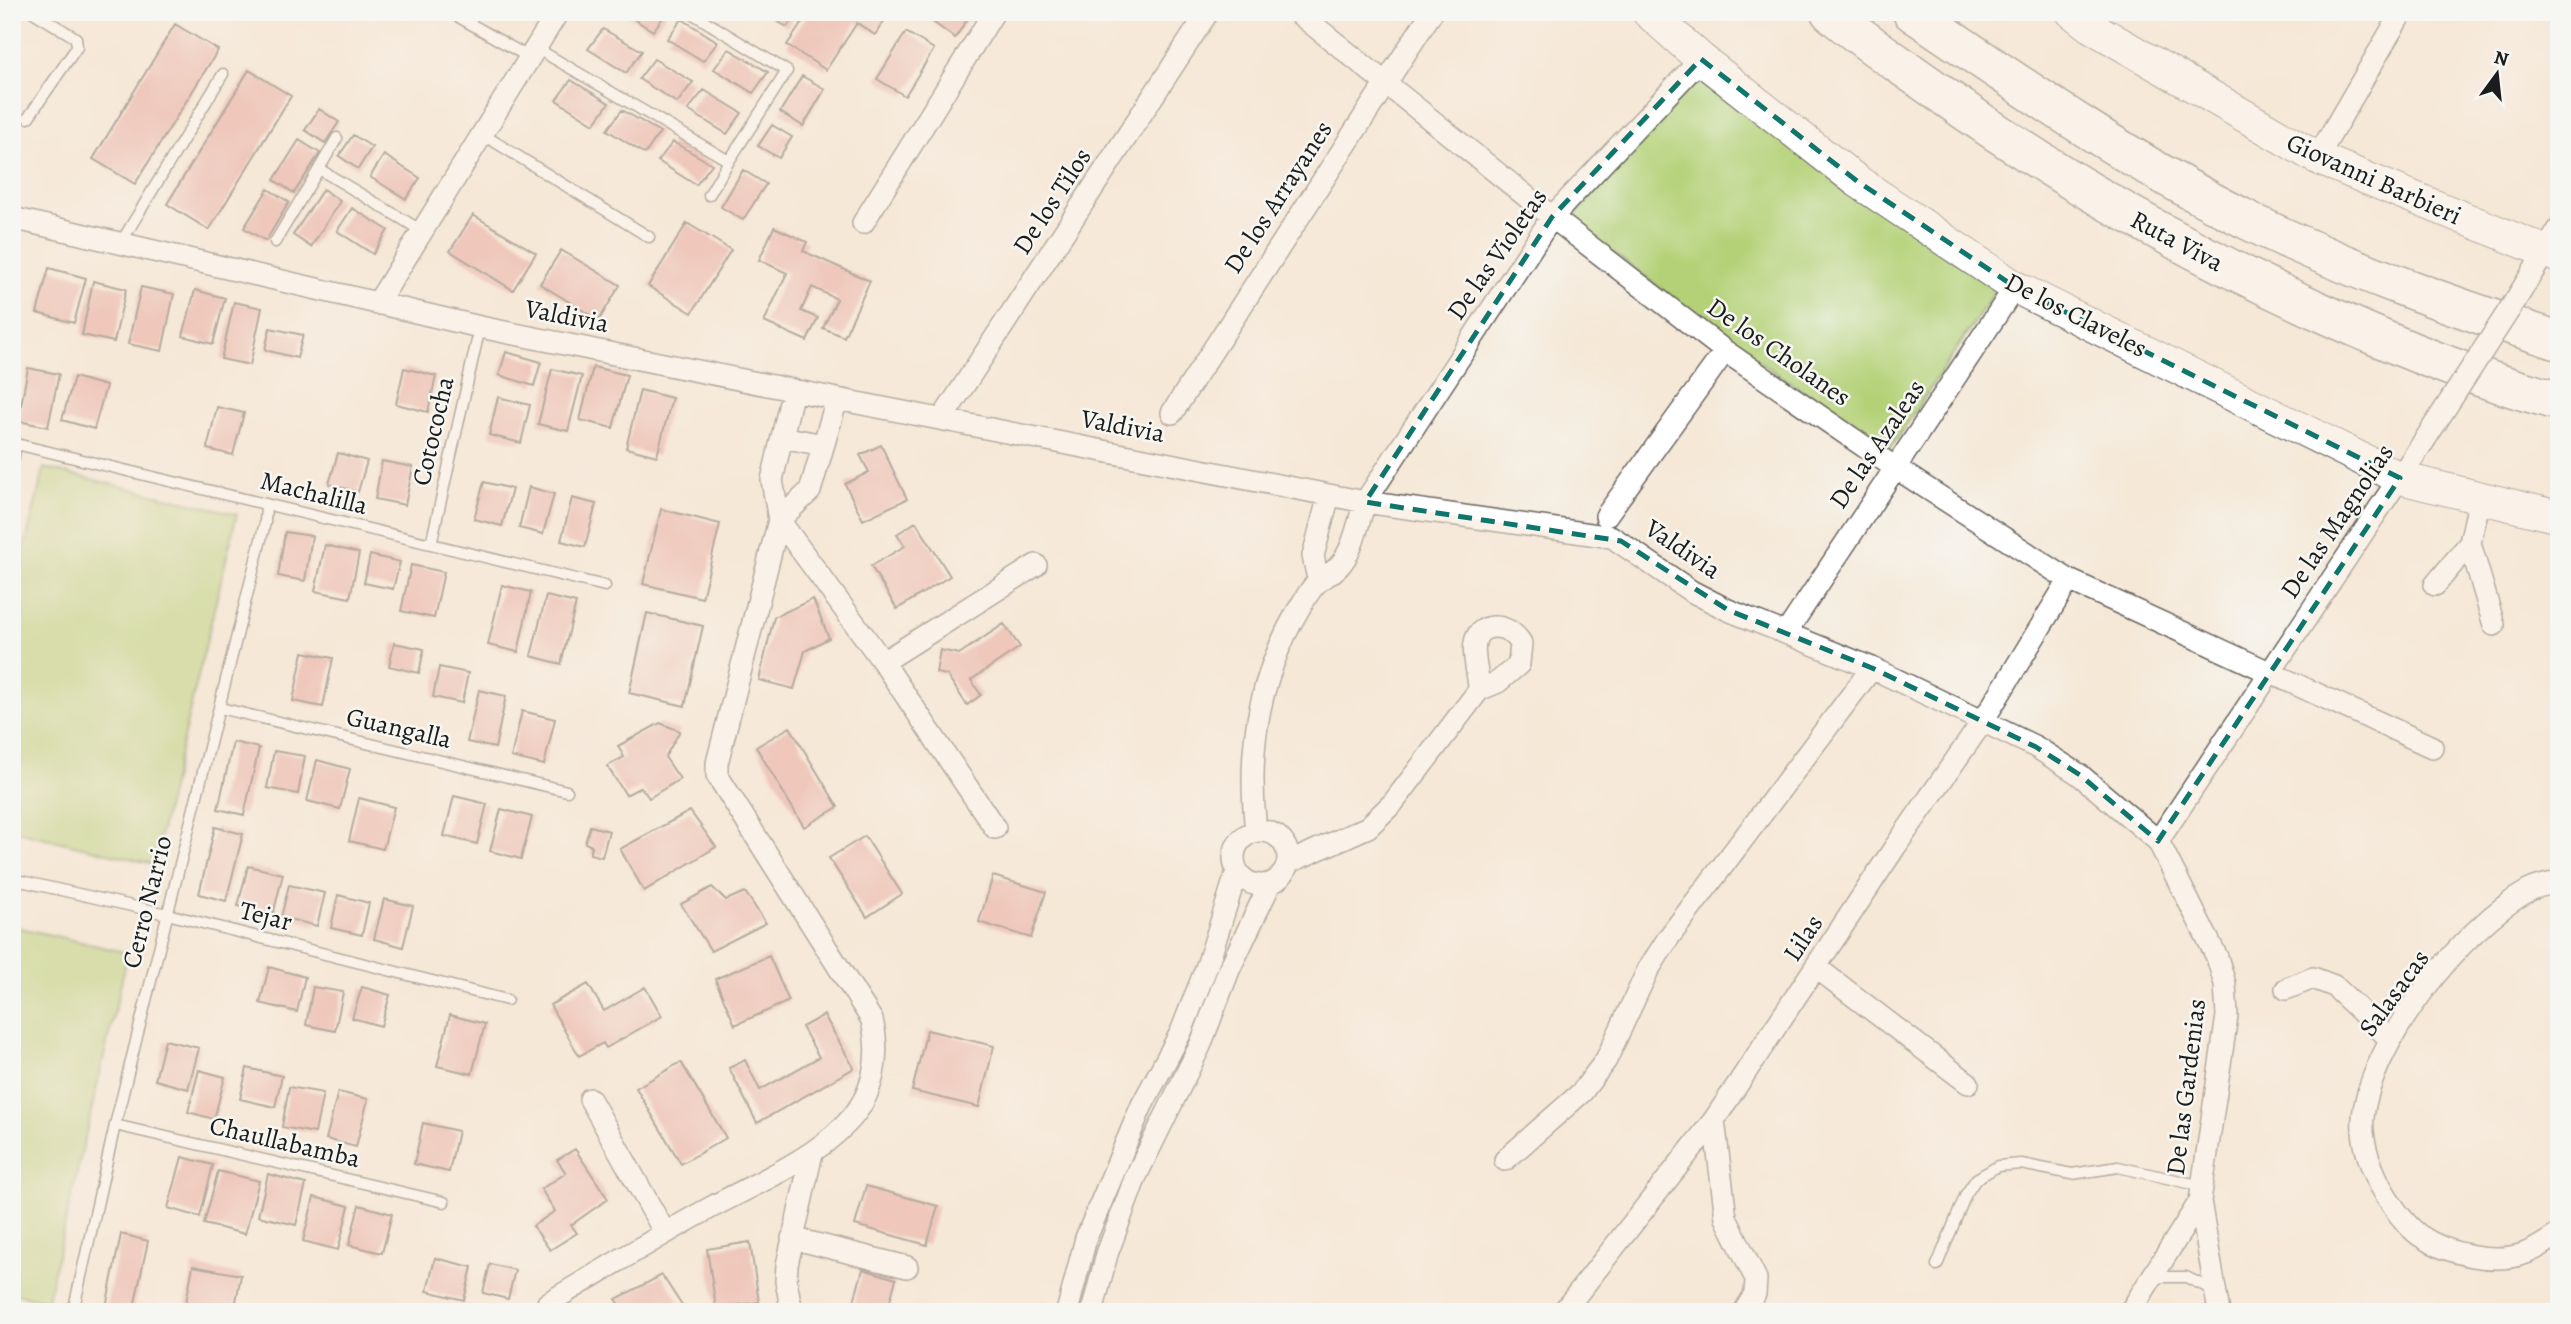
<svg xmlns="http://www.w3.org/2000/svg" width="2571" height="1324" viewBox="0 0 2571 1324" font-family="Alegreya,serif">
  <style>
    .green { fill: #b4d177; stroke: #68764a; stroke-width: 2 }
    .building { fill: #e6a099 }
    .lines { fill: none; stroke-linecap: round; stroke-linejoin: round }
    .lane-casing { stroke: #68635d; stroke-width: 13 }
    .street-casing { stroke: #68635d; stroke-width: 24 }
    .secondary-casing { stroke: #68635d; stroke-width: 34 }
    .highway-casing { stroke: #68635d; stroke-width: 41 }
    .lane { stroke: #fff; stroke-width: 10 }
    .street { stroke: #fff; stroke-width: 21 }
    .secondary { stroke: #fff; stroke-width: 32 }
    .highway { stroke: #fff; stroke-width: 38 }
    .street-bridge-casing { stroke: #68635d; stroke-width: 24; stroke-linecap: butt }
    .street-bridge { stroke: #fff; stroke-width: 21 }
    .marked { fill: none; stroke: #0f766e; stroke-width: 5; stroke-dasharray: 14 9; stroke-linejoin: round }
    .labels { text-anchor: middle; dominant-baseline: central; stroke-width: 5; stroke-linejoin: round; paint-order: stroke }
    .street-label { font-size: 26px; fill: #1c1c1c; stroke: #f6f6f2 }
  </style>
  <rect width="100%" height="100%" fill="#f6f6f2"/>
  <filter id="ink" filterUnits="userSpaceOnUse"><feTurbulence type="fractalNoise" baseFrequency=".0143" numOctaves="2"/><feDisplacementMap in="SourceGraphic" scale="14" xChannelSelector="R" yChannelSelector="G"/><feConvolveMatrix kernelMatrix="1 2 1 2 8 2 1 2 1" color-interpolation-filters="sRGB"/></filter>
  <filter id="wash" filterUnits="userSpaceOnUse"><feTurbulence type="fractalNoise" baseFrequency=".00686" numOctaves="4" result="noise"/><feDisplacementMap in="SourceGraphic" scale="28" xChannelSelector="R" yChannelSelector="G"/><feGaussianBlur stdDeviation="1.57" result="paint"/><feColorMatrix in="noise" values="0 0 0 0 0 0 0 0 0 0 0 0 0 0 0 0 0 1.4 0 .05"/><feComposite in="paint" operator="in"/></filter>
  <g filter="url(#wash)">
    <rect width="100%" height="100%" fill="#f5e8d7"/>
    <path class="green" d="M1700 74 1996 290 1890 449 1731 343 1570 220Z
      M44 468 237 514 153 864 12 830V599Z
      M12 926 128 953 47 1301 12 1293Z"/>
    <g id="blocks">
      <path class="building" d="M622 12H667L653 31Z
        M762 12H796L787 27Z
        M809 12H877L886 18 875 35 857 23 826 70 787 45Z
        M919 12H972L955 38Z
        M682 19 718 42 703 61 667 39Z
        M175 24 218 50 135 184 93 159Z
        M603 29 642 51 626 73 588 49Z
        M906 32 934 49 905 96 877 79Z
        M729 49 768 72 753 93 714 69Z
        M654 59 693 82 677 103 639 79Z
        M249 70 291 96 209 230 167 204Z
        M802 76 825 89 803 126 780 112Z
        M571 80 609 103 594 124 556 100Z
        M704 90 742 113 727 134 688 110Z
        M319 109 339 122 325 143 305 130Z
        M622 110 660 132 645 154 607 130Z
        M772 125 792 137 779 158 758 146Z
        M353 135 372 147 358 169 339 156Z
        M299 140 320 153 294 193 274 180Z
        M673 142 712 164 696 185 658 161Z
        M384 155 420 178 406 199 370 177Z
        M743 170 766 184 743 220 721 207Z
        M268 189 289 202 266 241 244 228Z
        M323 189 340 201 311 247 293 235Z
        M352 208 388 230 373 254 337 231Z
        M473 215 536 253 513 290 450 251Z
        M687 223 731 250 692 313 648 286Z
        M774 227 807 242 803 251 870 281 844 337 823 328 837 299 812 287 801 311 818 318 807 341 764 322 787 273 759 260Z
        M561 250 620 285 599 320 540 284Z
        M49 268 86 278 74 323 37 313Z
        M93 281 126 289 114 342 82 335Z
        M141 287 174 294 162 351 128 344Z
        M195 290 225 298 213 344 183 336Z
        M234 302 262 308 250 365 221 359Z
        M270 328 303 335 297 358 265 350Z
        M506 352 541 362 534 386 499 375Z
        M593 367 627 375 613 428 580 420Z
        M28 368 59 374 48 427 18 421Z
        M404 368 436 376 428 412 396 404Z
        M552 369 582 376 568 431 538 424Z
        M74 377 106 386 94 429 62 420Z
        M640 390 672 398 657 456 626 448Z
        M498 397 530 405 521 443 489 435Z
        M217 407 244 413 233 455 207 449Z
        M881 445 907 499 863 520 845 484 869 472 860 455Z
        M338 453 367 461 358 492 329 484Z
        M382 461 413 467 405 505 375 499Z
        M484 482 512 489 502 526 474 519Z
        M529 487 554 494 543 534 519 528Z
        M572 498 596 504 585 547 561 541Z
        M661 509 720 524 702 598 643 584Z
        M916 522 950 576 897 609 871 566 905 546 897 534Z
        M285 532 312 536 305 581 278 576Z
        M325 545 359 553 350 598 315 591Z
        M370 555 400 562 393 589 364 583Z
        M411 565 444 572 434 618 401 611Z
        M502 585 531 592 518 652 488 645Z
        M546 596 576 603 561 664 531 656Z
        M813 599 829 638 805 651 794 689 759 680 774 617Z
        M647 613 703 626 685 706 629 693Z
        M1004 624 1020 647 971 680 981 695 967 705 947 675 936 673 940 650 959 654Z
        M394 643 424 649 419 673 389 666Z
        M303 652 333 658 323 707 293 701Z
        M439 667 468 673 462 703 433 697Z
        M479 690 506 696 495 748 467 742Z
        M522 711 555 719 544 765 511 757Z
        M660 723 680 731 665 757 680 779 649 798 641 787 626 795 607 766 624 757 618 746Z
        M790 727 838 807 804 827 756 747Z
        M233 742 259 748 244 815 218 809Z
        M274 751 305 756 298 794 267 788Z
        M317 760 350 769 340 809 307 801Z
        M454 796 487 804 477 844 444 836Z
        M359 798 394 807 383 849 349 841Z
        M501 809 532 817 521 859 490 851Z
        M690 811 716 847 644 891 620 849Z
        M590 826 609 831 602 857 590 854 592 846 585 843Z
        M215 827 243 834 226 901 199 894Z
        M865 836 902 894 867 917 829 858Z
        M248 866 283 874 273 915 238 906Z
        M993 876 1046 892 1031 938 979 922Z
        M289 885 325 893 317 926 281 917Z
        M712 887 726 900 745 892 766 923 711 951 681 904Z
        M338 895 369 903 362 935 331 928Z
        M384 899 413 906 403 947 374 939Z
        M769 956 789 1001 735 1025 715 979Z
        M269 967 305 977 297 1012 260 1003Z
        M588 984 604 1011 645 987 662 1016 606 1048 603 1043 579 1056 550 1005Z
        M313 987 343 992 335 1031 306 1025Z
        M362 987 390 995 381 1026 352 1018Z
        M450 1015 485 1024 472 1074 437 1066Z
        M824 1015 854 1068 757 1123 729 1068 745 1060 760 1090 819 1057 802 1027Z
        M927 1030 994 1046 979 1107 912 1091Z
        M165 1040 199 1048 188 1089 155 1080Z
        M681 1062 726 1138 681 1164 636 1088Z
        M247 1068 282 1076 275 1107 240 1099Z
        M199 1070 225 1077 214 1119 188 1112Z
        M289 1087 323 1093 315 1133 282 1127Z
        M338 1092 368 1099 356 1147 326 1139Z
        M423 1123 458 1131 449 1172 414 1164Z
        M575 1149 608 1199 571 1225 577 1233 550 1250 533 1226 555 1211 541 1189 566 1173 557 1160Z
        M182 1157 213 1165 200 1217 168 1208Z
        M218 1171 259 1181 245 1234 204 1224Z
        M268 1174 306 1184 296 1225 258 1216Z
        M866 1186 938 1206 927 1245 855 1225Z
        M314 1197 349 1206 338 1250 303 1241Z
        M359 1205 392 1214 382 1253 349 1245Z
        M121 1234 148 1241 133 1312 106 1307Z
        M750 1242 759 1302 716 1308 707 1249Z
        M435 1258 472 1267 464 1300 427 1291Z
        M490 1264 515 1270 508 1299 483 1293Z
        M193 1266 241 1275 234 1312H184Z
        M863 1269 896 1279 887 1312H851Z
        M662 1275 686 1312H625L616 1299Z
        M245 1304 274 1311V1312H243Z"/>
    </g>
  </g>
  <g filter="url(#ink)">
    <use href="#blocks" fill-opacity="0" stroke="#68635d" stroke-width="2"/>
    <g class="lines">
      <g class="lane-casing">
        <path id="lane" d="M450 12 530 58
          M536 48 729 161 787 71 690 12
          M28 118 77 47 76 38 33 12
          M482 134 649 237
          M319 169 337 138
          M709 195 729 161
          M275 242 319 169 422 231
          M120 244 223 74
          M12 443 605 586
          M12 467 16 444
          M431 544 480 327
          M220 708 567 791
          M12 879 167 914 507 1000
          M115 1125 444 1202
          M1937 1265 1966 1194 1976 1179 1998 1166 2021 1164 2072 1174 2118 1167 2202 1186
          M2153 1277H2186L2213 1290
          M12 1311 15 1312
          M73 1312 115 1125 265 523 266 504"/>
      </g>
      <g class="street-casing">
        <path id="street" d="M1297 12 1552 217 1725 351 1894 467 2069 580 2432 747
          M2317 158 2402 12
          M12 218 480 327 837 399 1365 502 1612 537 1691 591 1728 610 1872 668 2036 747 2080 775 2158 841 2217 957 2225 984 2227 1016 2200 1201 2219 1312
          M863 223 994 12
          M2515 301 2559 229
          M377 304 558 12
          M1172 413 1432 12
          M942 419 1208 12
          M782 437 823 445
          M2480 498 2470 543 2494 625
          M1606 516 1725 351
          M779 520 883 662 995 828
          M779 520 810 491 837 399
          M1318 579 1313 556 1329 495
          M2435 585 2470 543
          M1786 633 2015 287
          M883 662 1036 565
          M1256 831C1246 744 1260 668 1308 594 1320 575 1327 579 1339 566 1354 550 1358 522 1365 502L1552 217 1701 59
          M1234 858a27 27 0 1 1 54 0a27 27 0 1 1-54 0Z
          M2158 841 2424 441
          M1288 863 1368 827 1393 803 1479 690 1498 682 1519 664 1521 643C1515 634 1505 626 1493 627 1461 630 1480 673 1479 690
          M2559 882C2549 884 2537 886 2528 891 2463 927 2370 1043 2363 1118 2361 1141 2370 1165 2380 1185 2390 1203 2402 1222 2419 1235 2446 1254 2495 1265 2526 1253 2538 1249 2549 1240 2559 1234
          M1817 968 1968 1083
          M2286 989 2313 978 2334 986 2389 1038
          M590 1099 665 1233
          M1714 1120 1726 1218 1756 1279 1755 1294 1744 1312
          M1505 1160 1582 1092 1606 1060 1648 970 1669 937 1872 668
          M792 1238 907 1267
          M548 1303C602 1271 655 1238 710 1208 756 1183 809 1162 846 1124 874 1096 881 1057 872 1020L717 775V763L779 520 772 480 793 390
          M792 1312 786 1281 787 1265 812 1153
          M1067 1312 1086 1238 1142 1105 1181 1032 1208 963 1237 871
          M1092 1312 1107 1254 1136 1176 1200 1046 1229 970 1270 884
          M1563 1312 1714 1120 1895 847 1983 721 2069 580
          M2130 1312 2200 1201"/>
      </g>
      <g class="secondary-casing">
        <path id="secondary" d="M1648 12 1701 59 1857 181 2015 287 2400 478 2559 517
          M2072 12 2090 26 2317 158 2559 257"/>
      </g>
      <g class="highway-casing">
        <path id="highway" d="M1830 12C1864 42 1904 67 1941 94 2061 180 2187 251 2321 312 2398 347 2477 380 2559 401
          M1912 12C2022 87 2132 163 2251 222 2350 270 2455 307 2559 341"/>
      </g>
      <use href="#lane" class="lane"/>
      <use href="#street" class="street"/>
      <use href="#secondary" class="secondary"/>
      <use href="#highway" class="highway"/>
      <g class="street-bridge-casing">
        <path id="street-bridge" d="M2424 441 2515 301"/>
      </g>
      <use href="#street-bridge" class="street-bridge"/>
    </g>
  </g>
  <path d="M0 0H2571V1324H0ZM1701 59 1857 181 2015 287 2400 478 2158 841 2080 775 2036 747 1872 668 1728 610 1621 541 1365 502 1552 217Z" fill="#f5e8d7" fill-opacity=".55" fill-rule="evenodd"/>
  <path class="marked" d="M1701 59 1857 181 2015 287 2400 478 2158 841 2080 775 2036 747 1872 668 1728 610 1621 541 1365 502 1552 217Z"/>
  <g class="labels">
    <g class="street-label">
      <text transform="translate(2374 179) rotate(24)">Giovanni Barbieri</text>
      <text transform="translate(1278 197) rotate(-57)">De los Arrayanes</text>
      <text transform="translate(1052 201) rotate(-57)">De los Tilos</text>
      <text transform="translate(2177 241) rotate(28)">Ruta Viva</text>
      <text transform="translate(1497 254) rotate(-55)">De las Violetas</text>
      <text transform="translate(2076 315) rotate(27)">De los Claveles</text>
      <text transform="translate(567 316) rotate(11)">Valdivia</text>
      <text transform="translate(1779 352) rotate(35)">De los Cholanes</text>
      <text transform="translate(1123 426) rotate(11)">Valdivia</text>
      <text transform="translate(433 431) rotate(-77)">Cotococha</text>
      <text transform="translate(1877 444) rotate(-56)">De las Azaleas</text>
      <text transform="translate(314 493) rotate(14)">Machalilla</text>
      <text transform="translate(2337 521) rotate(-56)">De las Magnolias</text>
      <text transform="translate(1683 549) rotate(34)">Valdivia</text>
      <text transform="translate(399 728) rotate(13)">Guangalla</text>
      <text transform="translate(147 902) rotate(-76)">Cerro Narrio</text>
      <text transform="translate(266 916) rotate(14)">Tejar</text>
      <text transform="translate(1803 938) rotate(-57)">Lilas</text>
      <text transform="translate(2394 993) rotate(-54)">Salasacas</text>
      <text transform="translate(2186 1087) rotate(-83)">De las Gardenias</text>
      <text transform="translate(285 1142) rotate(13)">Chaullabamba</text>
    </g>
  </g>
  <rect width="2571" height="1324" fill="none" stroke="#f6f6f2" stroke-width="42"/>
  <g transform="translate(2497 74) rotate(15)" stroke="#f6f6f2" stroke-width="5" paint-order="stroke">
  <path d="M0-5L12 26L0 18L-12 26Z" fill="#1c1c1c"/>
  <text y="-10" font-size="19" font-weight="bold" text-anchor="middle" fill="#1c1c1c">N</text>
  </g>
</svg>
